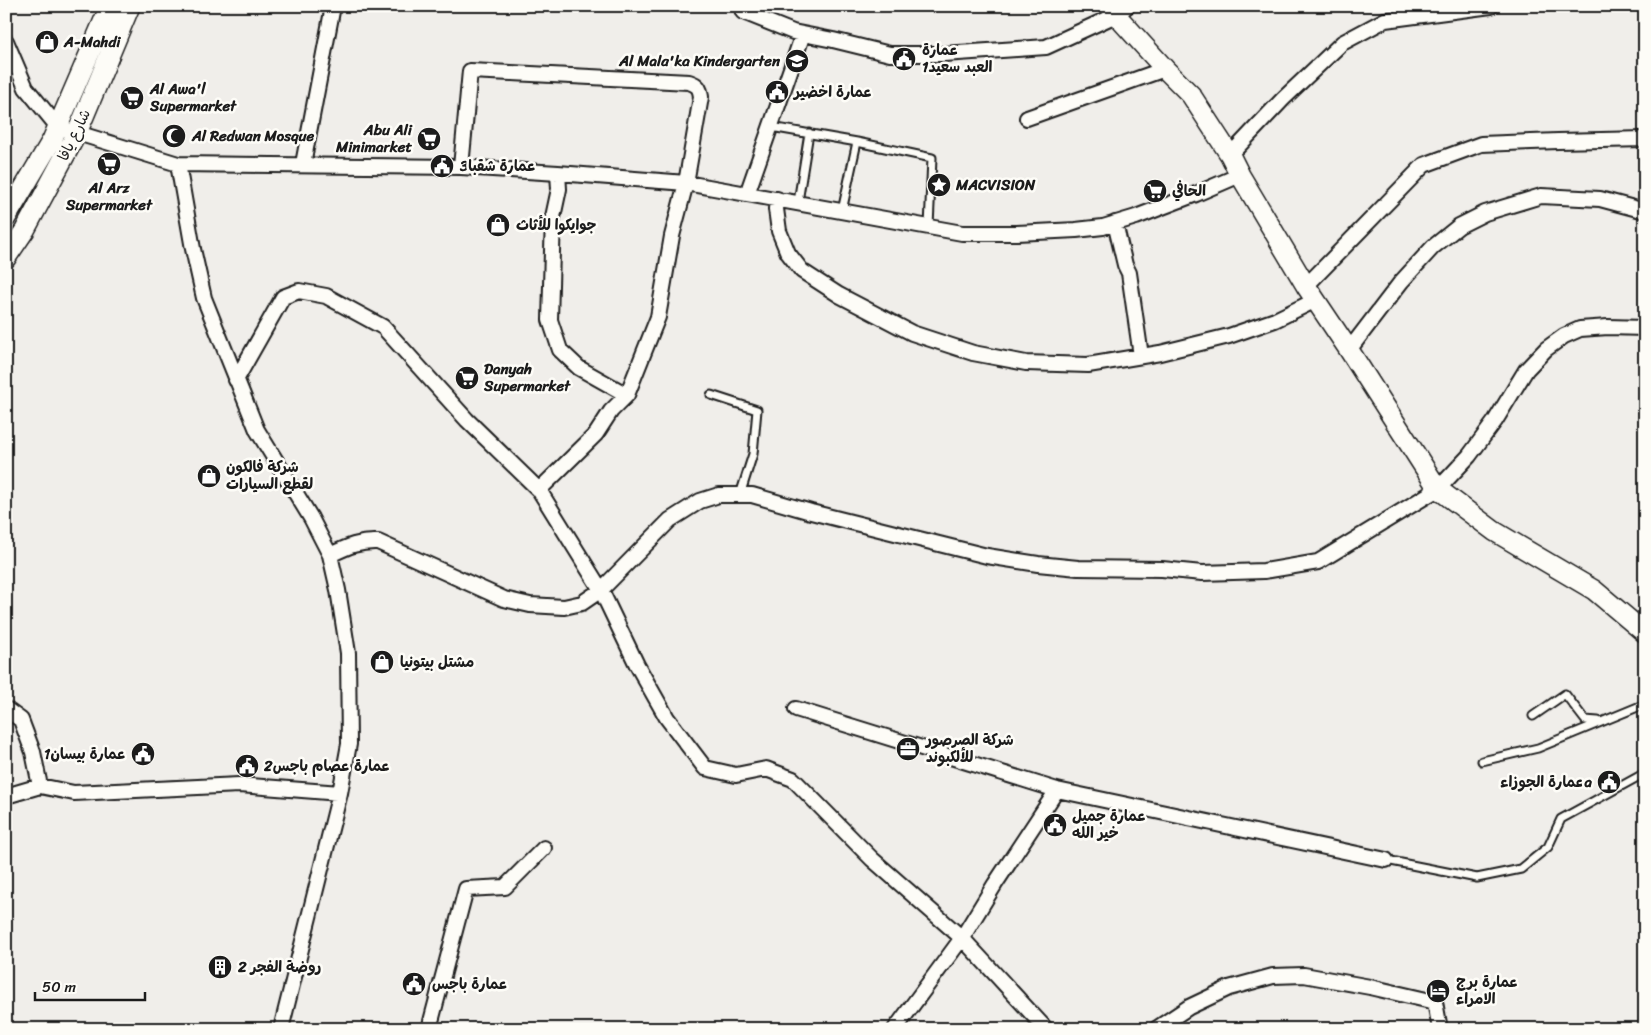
<svg xmlns="http://www.w3.org/2000/svg" width="1651" height="1035" viewBox="0 0 1651 1035" font-family="Sriracha,'Playpen Sans Arabic',sans-serif">
  <style>
    .lines { fill: none; stroke-linecap: round; stroke-linejoin: round }
    .lane-casing { stroke: #1c1c1c; stroke-width: 11 }
    .street-casing { stroke: #1c1c1c; stroke-width: 18 }
    .secondary-casing { stroke: #1c1c1c; stroke-width: 22 }
    .lane { stroke: #fdfcf7; stroke-width: 7 }
    .street { stroke: #fdfcf7; stroke-width: 14 }
    .secondary { stroke: #fdfcf7; stroke-width: 19 }
    .labels { text-anchor: middle; dominant-baseline: central; stroke-width: 5; stroke-linejoin: round; paint-order: stroke }
    .poi-label { font-size: 15px; font-weight: bold; fill: #1c1c1c; stroke: #fdfcf7; text-anchor: start }
    .street-label { font-size: 15px; fill: #1c1c1c; stroke: #fdfcf7 }
  </style>
  <rect width="100%" height="100%" fill="#f0eeea"/>
  <filter id="ink" filterUnits="userSpaceOnUse"><feTurbulence type="fractalNoise" baseFrequency=".02" numOctaves="2"/><feDisplacementMap in="SourceGraphic" scale="10" xChannelSelector="R" yChannelSelector="G"/><feConvolveMatrix kernelMatrix="1 2 1 2 8 2 1 2 1" color-interpolation-filters="sRGB"/></filter>
  <g filter="url(#ink)">
    <g class="lines">
      <g class="lane-casing">
        <path id="lane" d="M771 127 857 142 932 158 929 227
          M798 202 809 133
          M842 211 857 142
          M711 395 757 410 753 454 740 495
          M1533 716 1565 694 1585 720 1598 721
          M1482 761 1538 748 1645 704
          M1386 860 1477 878 1521 869 1548 847 1561 819 1645 773"/>
      </g>
      <g class="street-casing">
        <path id="street" d="M741 6 743 12 793 32 833 40 890 54H944L1046 47 1116 15 1127 6
          M6 41 26 88 58 127 178 164 461 167 558 173 686 183 962 233H1017L1076 230 1103 227 1136 217 1196 194 1240 175
          M1027 118 1165 69
          M1230 155 1283 99 1342 43 1385 20 1491 6
          M178 164 193 249 204 298 257 430 311 518 330 555 338 590 348 653 349 744 340 793
          M303 164 333 6
          M558 173 559 189 553 217 550 320 560 350 579 368 627 395
          M747 194 803 34
          M777 199 776 209 779 231 788 253 802 271 839 295 912 333 973 353 1026 363 1088 365 1160 353 1229 336 1275 320 1316 300
          M1115 223 1125 265 1129 273 1141 356
          M1306 286 1424 165 1481 144 1558 141 1645 139
          M1349 350 1401 282 1433 247 1459 226 1485 213 1541 196 1600 199 1645 211
          M236 380 283 297 299 291 326 296 383 327 467 420 539 490 596 434 611 411 627 395 658 317 672 236 686 183 701 97C700 88 698 85 689 82L470 71 461 167
          M539 490 601 590 637 665 667 718 705 768 736 775 766 769 793 779 872 859 962 938 1046 1029
          M330 555C347 547 359 541 378 542L504 599 530 605 564 607 582 603 601 590 670 520 700 501 719 495H752L811 512 987 556 1038 564 1078 568 1162 569 1202 573 1264 571 1318 562 1438 489 1469 456 1495 421 1526 370 1546 349 1564 336 1580 329 1608 327 1645 328
          M6 709 21 720 33 752 40 786
          M796 709 1057 790 1386 860
          M6 796 40 786 74 793 239 785 340 793 281 1029
          M429 1029 466 889 505 887 544 848
          M895 1029 962 938 995 884 1057 790
          M1156 1029 1189 1007 1229 988 1273 976 1304 975 1370 987 1435 1002 1440 1029"/>
      </g>
      <g class="secondary-casing">
        <path id="secondary" d="M1110 6 1116 15 1165 69 1191 95 1230 155 1240 175 1306 286 1349 350 1438 489 1494 531 1594 590 1645 633
          M6 218 52 140 110 6
          M6 258 25 230 77 133 130 6"/>
      </g>
      <use href="#lane" class="lane"/>
      <use href="#street" class="street"/>
      <use href="#secondary" class="secondary"/>
    </g>
  </g>
  <defs>
    <g id="shop-disc" transform="scale(1.25)"><circle r="9.5" fill="#1c1c1c" stroke="#fdfcf7"/><path d="M-5-2.5h2.3a2.7 3.5 0 0 1 5.4 0H5L5.5 6h-11ZM-1.5-2.5h3a1.5 2.3 0 0 0-3 0Z" fill="#fff"/></g>
    <g id="civic-disc" transform="scale(1.25)"><circle r="9.5" fill="#1c1c1c" stroke="#fdfcf7"/><path d="M-.6-6.5H3V-4.5H.6V-3L4-1V1h2V6H-6V1h2V-1L-.6-3ZM-1.2 2.5V6h2.4V2.5Z" fill="#fff"/></g>
    <g id="school-disc" transform="scale(1.25)"><circle r="9.5" fill="#1c1c1c" stroke="#fdfcf7"/><path d="M0-5L7-2L0 1L-7-2ZM-4 1L0 2.5L4 1V4Q0 6-4 4Z" fill="#fff"/></g>
    <g id="supermarket-disc" transform="scale(1.25)"><circle r="9.5" fill="#1c1c1c" stroke="#fdfcf7"/><path d="M-6-5.5h2.5l.6 2H6L4.5 2H-2.5L-4.4-4H-6ZM-1.5 3.2a1.3 1.3 0 1 0 .1 0ZM3 3.2a1.3 1.3 0 1 0 .1 0Z" fill="#fff"/></g>
    <g id="mosque-disc" transform="scale(1.25)"><circle r="9.5" fill="#1c1c1c" stroke="#fdfcf7"/><path d="M3.5-4.9A6 6 0 1 0 3.5 4.9A5 5 0 1 1 3.5-4.9Z" fill="#fff"/></g>
    <g id="sight-disc" transform="scale(1.25)"><circle r="9.5" fill="#1c1c1c" stroke="#fdfcf7"/><path d="M0-6L1.8-2.2L6-1.7L2.9 1.2L3.7 5.4L0 3.3L-3.7 5.4L-2.9 1.2L-6-1.7L-1.8-2.2Z" fill="#fff"/></g>
    <g id="office-disc" transform="scale(1.25)"><circle r="9.5" fill="#1c1c1c" stroke="#fdfcf7"/><path d="M-6-3h4V-5.5h4V-3h4V5H-6ZM-1-4.5V-3h2v-1.5ZM-6 0V1H6V0Z" fill="#fff"/></g>
    <g id="building-disc" transform="scale(1.25)"><circle r="9.5" fill="#1c1c1c" stroke="#fdfcf7"/><path d="M-4-6H4V6H1V3H-1V6H-4ZM-2.5-4.3h1.7v1.8h-1.7ZM.8-4.3h1.7v1.8H.8ZM-2.5-1h1.7V.8h-1.7ZM.8-1h1.7V.8H.8Z" fill="#fff"/></g>
    <g id="hotel-disc" transform="scale(1.25)"><circle r="9.5" fill="#1c1c1c" stroke="#fdfcf7"/><path d="M-6-4.5h1.5V1H6V5H4.5V3h-9V5H-6ZM-4 0a1.8 1.8 0 1 1 3.6 0ZM.5 0V-2.5h3Q6-2.5 6 0Z" fill="#fff"/></g>
  </defs>
  <g fill-rule="evenodd">
    <use href="#shop-disc" x="47" y="42"/>
    <use href="#civic-disc" x="904" y="59"/>
    <use href="#school-disc" x="797" y="61"/>
    <use href="#civic-disc" x="777" y="92"/>
    <use href="#supermarket-disc" x="132" y="98"/>
    <use href="#mosque-disc" x="174" y="136"/>
    <use href="#supermarket-disc" x="429" y="139"/>
    <use href="#supermarket-disc" x="109" y="164"/>
    <use href="#civic-disc" x="442" y="166"/>
    <use href="#sight-disc" x="939" y="185"/>
    <use href="#supermarket-disc" x="1155" y="191"/>
    <use href="#shop-disc" x="498" y="225"/>
    <use href="#supermarket-disc" x="467" y="378"/>
    <use href="#shop-disc" x="209" y="476"/>
    <use href="#shop-disc" x="382" y="662"/>
    <use href="#office-disc" x="908" y="749"/>
    <use href="#civic-disc" x="143" y="754"/>
    <use href="#civic-disc" x="247" y="766"/>
    <use href="#civic-disc" x="1609" y="782"/>
    <use href="#civic-disc" x="1055" y="825"/>
    <use href="#building-disc" x="220" y="967"/>
    <use href="#civic-disc" x="414" y="984"/>
    <use href="#hotel-disc" x="1438" y="991"/>
  </g>
  <g class="labels">
    <g class="poi-label">
      <text x="64" y="42">A-Mahdi</text>
      <text x="922" y="50">عمارة<tspan x="922" dy="17">العبد سعيد1</tspan></text>
      <text x="780" y="61" text-anchor="end">Al Mala'ka Kindergarten</text>
      <text x="150" y="89">Al Awa'l<tspan x="150" dy="17">Supermarket</tspan></text>
      <text x="794" y="92">عمارة اخضير</text>
      <text x="412" y="130" text-anchor="end">Abu Ali<tspan x="412" dy="17">Minimarket</tspan></text>
      <text x="192" y="136">Al Redwan Mosque</text>
      <text x="460" y="166">عمارة شقبا3</text>
      <text x="956" y="185">MACVISION</text>
      <text x="109" y="188" text-anchor="middle">Al Arz<tspan x="109" dy="17">Supermarket</tspan></text>
      <text x="1172" y="191">الحافي</text>
      <text x="516" y="225">جوايكوا للأثاث</text>
      <text x="484" y="369">Danyah<tspan x="484" dy="17">Supermarket</tspan></text>
      <text x="226" y="467">شركة فالكون<tspan x="226" dy="17">لقطع السيارات</tspan></text>
      <text x="400" y="662">مشتل بيتونيا</text>
      <text x="926" y="740">شركة الصرصور<tspan x="926" dy="17">للألكبوند</tspan></text>
      <text x="126" y="754" text-anchor="end">عمارة بيسان1</text>
      <text x="264" y="766">عمارة عصام باجس2</text>
      <text x="1592" y="782" text-anchor="end">عمارة الجوزاءa</text>
      <text x="1072" y="816">عمارة جميل<tspan x="1072" dy="17">خير الله</tspan></text>
      <text x="238" y="967">روضة الفجر 2</text>
      <text x="1456" y="982">عمارة برج<tspan x="1456" dy="17">الامراء</tspan></text>
      <text x="432" y="984">عمارة باجس</text>
    </g>
    <g class="street-label">
      <text transform="translate(74 135) rotate(-64)">شارع يافا</text>
    </g>
  </g>
  <rect width="1651" height="1035" fill="none" stroke="#fdfcf7" stroke-width="25"/>
  <rect x="12" y="12" width="1626" height="1010" fill="none" stroke="#1c1c1c" stroke-width="2" filter="url(#ink)"/>
  <path d="M35 992v8h110v-8" fill="none" stroke="#1c1c1c" stroke-width="2.5"/>
  <text x="42" y="992" font-size="15" fill="#1c1c1c" stroke="#fdfcf7" stroke-width="4" paint-order="stroke">50 m</text>
</svg>
